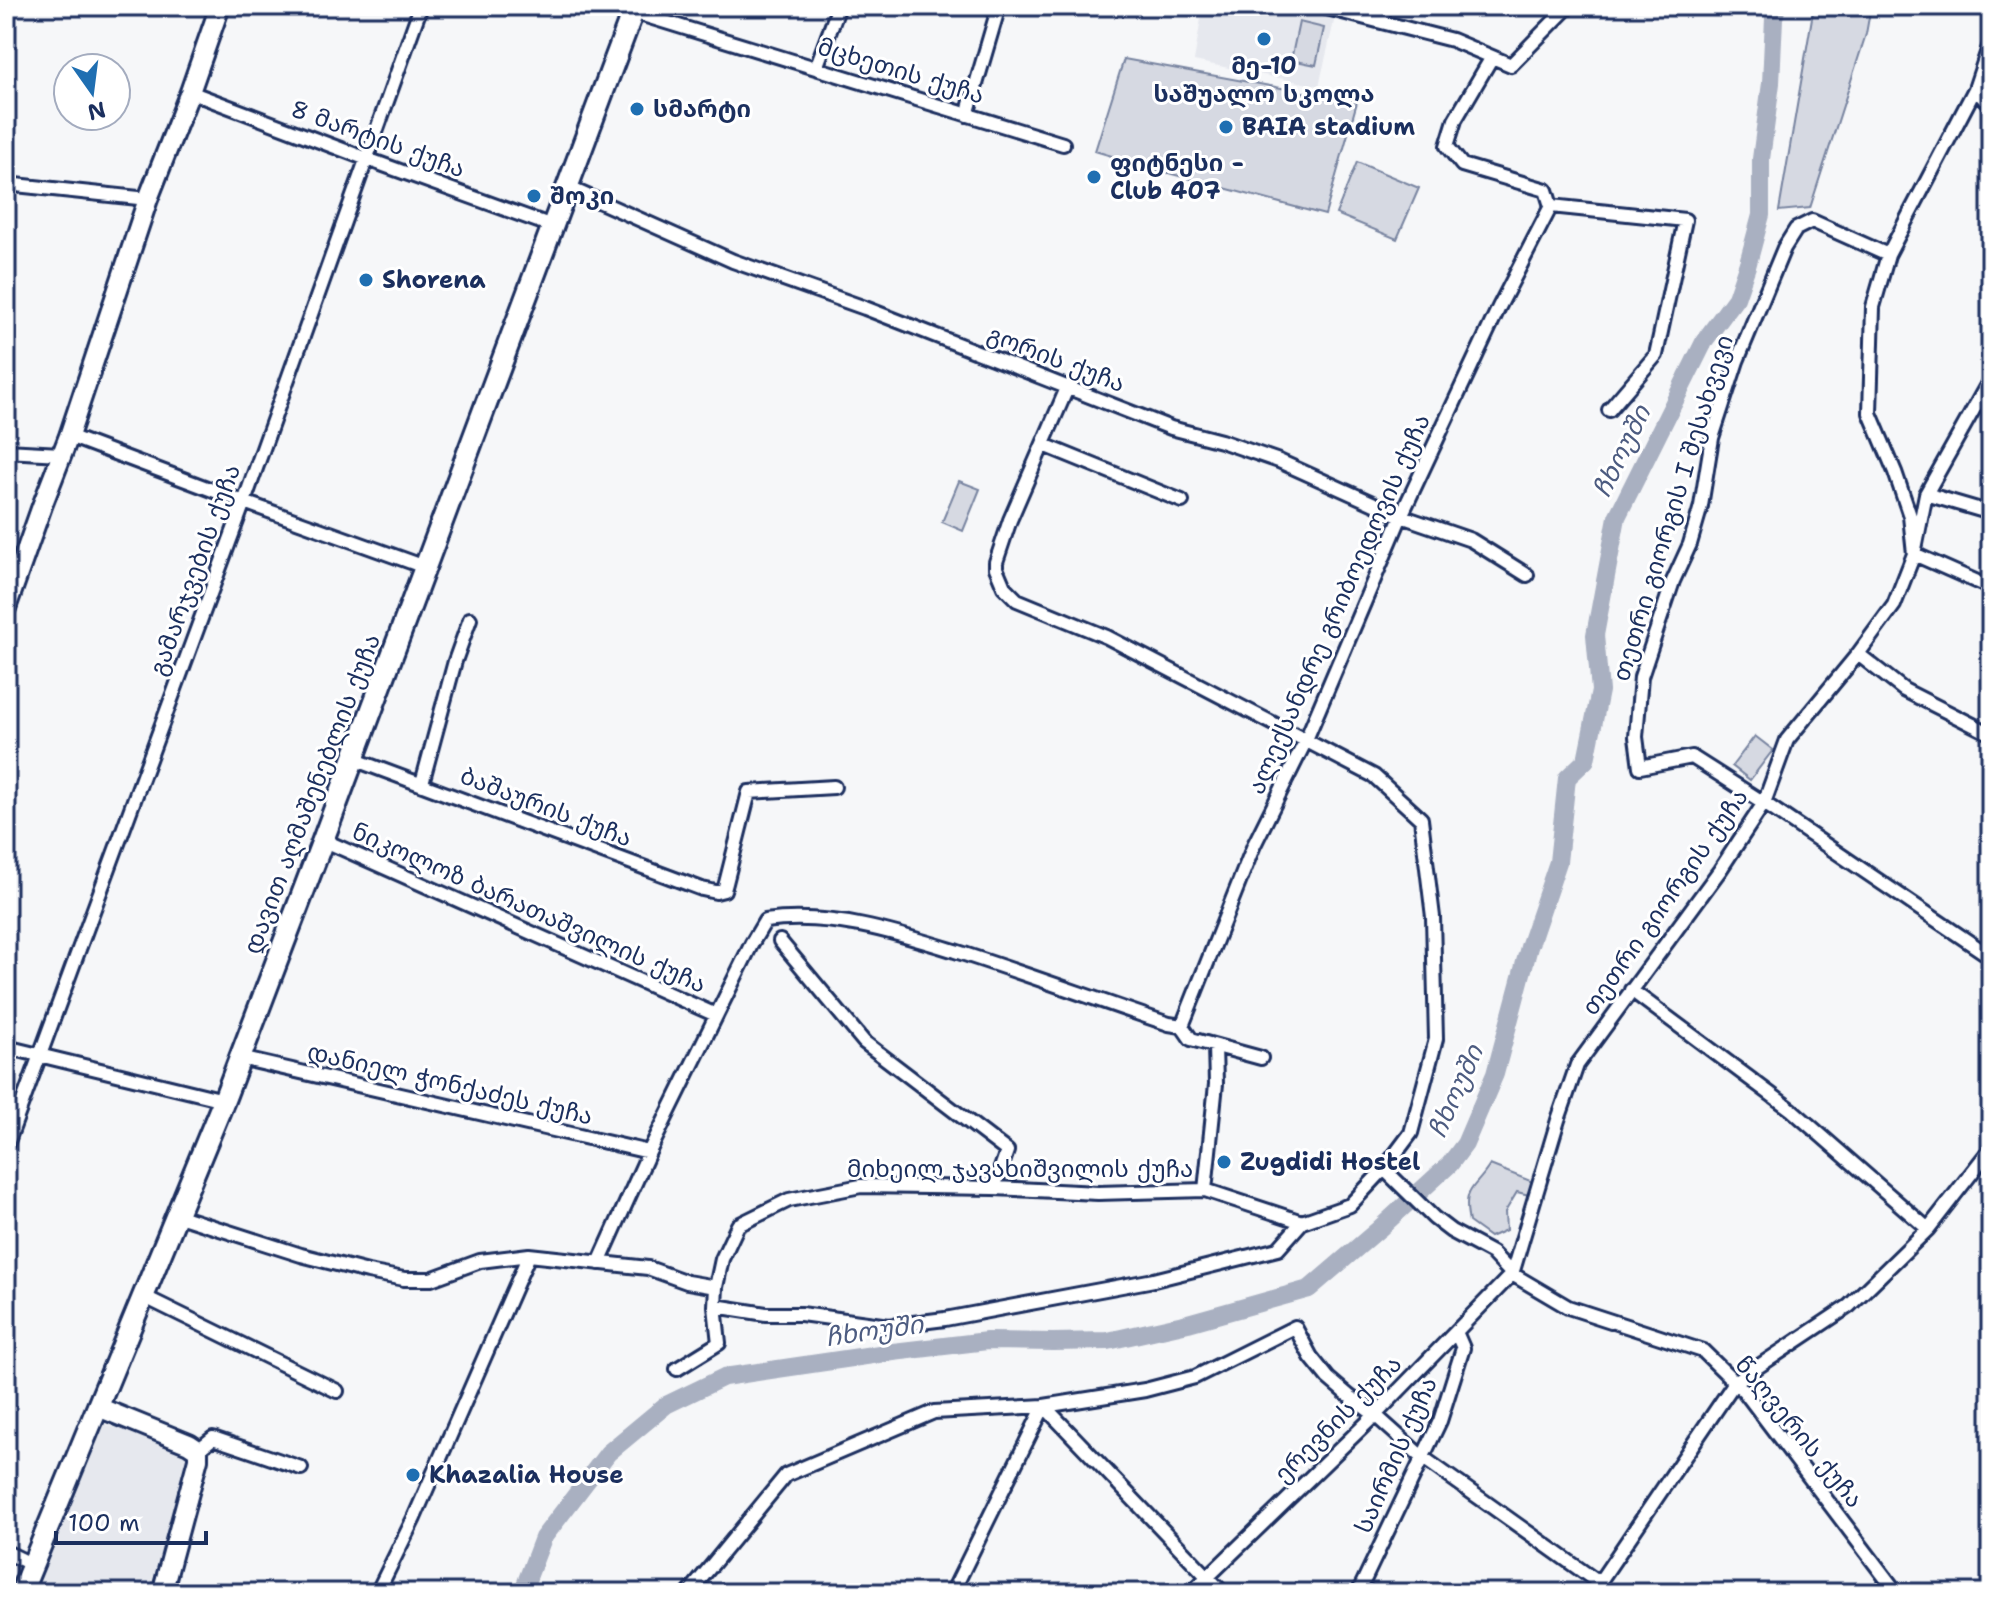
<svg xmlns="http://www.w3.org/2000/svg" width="1997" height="1599" viewBox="0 0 1997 1599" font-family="'Shantell Sans','Noto Sans Georgian',sans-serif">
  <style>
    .built { fill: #e6e8ee }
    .green { fill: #d6d9e2; stroke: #7884a0; stroke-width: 2 }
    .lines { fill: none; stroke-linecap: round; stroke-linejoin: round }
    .river { stroke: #a9b0c1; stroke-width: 18 }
    .minor-casing { stroke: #1b2f5e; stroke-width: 18 }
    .secondary-casing { stroke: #1b2f5e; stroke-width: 24 }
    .trunk-casing { stroke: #1b2f5e; stroke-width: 26 }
    .minor { stroke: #fff; stroke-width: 12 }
    .secondary { stroke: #fff; stroke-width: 18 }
    .trunk { stroke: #fff; stroke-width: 20 }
    .poi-dot { fill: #1f6fb2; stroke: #fff; stroke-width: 3 }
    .labels { text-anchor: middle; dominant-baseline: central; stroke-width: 6; stroke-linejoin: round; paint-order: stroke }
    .poi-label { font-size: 24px; font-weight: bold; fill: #1b2f5e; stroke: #fff; text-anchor: start }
    .street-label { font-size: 24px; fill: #1b2f5e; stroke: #fff }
    .water-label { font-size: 26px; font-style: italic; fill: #4d5c81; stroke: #fff }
  </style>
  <rect width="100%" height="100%" fill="#f6f7f9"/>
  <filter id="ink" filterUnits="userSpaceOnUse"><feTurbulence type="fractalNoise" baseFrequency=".0125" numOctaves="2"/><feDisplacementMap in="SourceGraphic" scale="16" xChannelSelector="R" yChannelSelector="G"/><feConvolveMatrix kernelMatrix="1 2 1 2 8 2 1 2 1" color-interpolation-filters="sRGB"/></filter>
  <g filter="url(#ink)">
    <path class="built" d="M1203 6H1283L1335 17 1319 86 1194 61Z
      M101 1423 189 1451 191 1457 148 1593H29Z"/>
    <path class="green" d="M1814 6H1871L1866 34 1810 208 1779 211Z
      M1299 22 1324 28 1316 65 1291 60Z
      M1124 59 1357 102 1325 215 1172 174 1095 151Z
      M1357 162 1419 188 1397 239 1336 214Z
      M959 481 980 489 963 531 942 522Z
      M1755 736 1773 750 1750 780 1732 766Z
      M1490 1165 1533 1182 1529 1195 1517 1192 1505 1212 1506 1230 1490 1237 1469 1222C1462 1186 1474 1191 1490 1165Z"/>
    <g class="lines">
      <path class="river" d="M522 1593 543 1538 608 1453 666 1405 724 1377 893 1352 987 1341 1053 1342 1108 1341 1188 1323 1309 1289 1379 1229 1450 1164 1465 1144 1495 1074 1529 947 1558 862 1567 778 1586 760 1600 691 1595 635 1617 517 1705 340 1736 298 1748 263 1761 215V159L1771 83 1774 18 1777 6"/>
      <g class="minor-casing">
        <path id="minor" d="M1319 6 1452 40 1511 65 1569 6
          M633 12 1063 144
          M1380 21 1386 6
          M1492 57 1455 120 1447 146 1462 165 1546 190 1551 206
          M816 68 839 6
          M1975 89 1991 106
          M190 92 367 159 552 226
          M967 115 999 6
          M6 184 148 199
          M567 187 733 261 865 308 1171 428 1221 441 1279 461 1401 516 1471 540 1527 575
          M1551 206 1685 220 1656 355 1609 410
          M1888 255 1812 221 1796 229 1784 248 1737 361 1712 438 1701 506 1690 544 1673 581 1641 677 1636 737 1640 767 1692 757 1764 803 1991 957
          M1991 378 1926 494 1914 554 1991 588
          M69 436 244 502 425 567
          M1044 445 1182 501
          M6 451 61 454
          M1926 494 1991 513
          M1858 654 1904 690 1991 734
          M353 759 702 889 716 892 724 890 726 883 749 792 834 787
          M422 783 455 661 470 619
          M323 840 716 1015
          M780 941 864 1042 1007 1151 994 1188
          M1631 990 1792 1110 1928 1229
          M1182 1026 1254 845 1305 742 1401 516 1499 307 1551 206
          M6 1047 224 1100
          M240 1058 649 1152
          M6 1147 244 502 421 6
          M1384 1169 1434 1218 1451 1231 1492 1253 1512 1274 1568 1307 1703 1351 1744 1391 1897 1593
          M1205 1190 1216 1084 1215 1046
          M176 1215 301 1255 368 1272 404 1279H431L480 1261 529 1255 648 1268 687 1282 716 1287 722 1259 738 1225 789 1200 861 1186 994 1188 1098 1193 1205 1190 1302 1222
          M599 1263 649 1152 752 943 765 921C830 912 894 932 955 951 1027 974 1097 1000 1169 1024L1182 1026 1191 1039 1261 1058
          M716 1287 715 1306 766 1314H801L889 1326 945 1319 1154 1280 1278 1249 1302 1222 1350 1205 1384 1169 1411 1133 1436 1039 1433 917 1421 819 1374 776 1107 637 1017 600 1004 587 996 568V562L1010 520 1068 386
          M143 1296 337 1391
          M677 1369 719 1343 715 1306
          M198 1450 213 1438 301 1468
          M6 1552 33 1565
          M377 1593 414 1518 529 1255
          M689 1593 786 1475 934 1412 1044 1406 1145 1390 1195 1377 1295 1327 1311 1357 1328 1378 1349 1396 1375 1415 1422 1457 1599 1583
          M952 1593 1044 1406 1223 1593
          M1191 1593 1375 1415 1512 1274 1558 1120 1577 1065 1720 870 1764 803 1787 740 1858 654 1894 605 1914 554 1910 516 1895 472 1870 413 1873 307 1888 255 1975 89 1991 41
          M1358 1593 1440 1421 1463 1348 1456 1332
          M1592 1593 1735 1382 1849 1306 1928 1229 1991 1148"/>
      </g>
      <g class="secondary-casing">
        <path id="secondary" d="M6 608 42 506 69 436 148 199 190 92 220 6
          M98 1407 189 1444 198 1450V1459L162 1593"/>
      </g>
      <g class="trunk-casing">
        <path id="trunk" d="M21 1593 224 1100 323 840 635 6"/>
      </g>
      <use href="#minor" class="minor"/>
      <use href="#secondary" class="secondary"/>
      <use href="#trunk" class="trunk"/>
    </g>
  </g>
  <g class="poi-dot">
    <circle cx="1264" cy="39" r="8"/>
    <circle cx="637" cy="109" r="8"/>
    <circle cx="1226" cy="127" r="8"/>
    <circle cx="1094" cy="177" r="8"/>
    <circle cx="534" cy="196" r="8"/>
    <circle cx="366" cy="280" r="8"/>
    <circle cx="1224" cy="1162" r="8"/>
    <circle cx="413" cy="1475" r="8"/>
  </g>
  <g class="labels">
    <g class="poi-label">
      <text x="1264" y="66" text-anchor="middle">მე-10<tspan x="1264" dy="28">საშუალო სკოლა</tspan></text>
      <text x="653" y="109">სმარტი</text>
      <text x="1242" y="127">BAIA stadium</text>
      <text x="1110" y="163">ფიტნესი -<tspan x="1110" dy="28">Club 407</tspan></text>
      <text x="550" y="196">შოკი</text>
      <text x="382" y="280">Shorena</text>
      <text x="1240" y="1162">Zugdidi Hostel</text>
      <text x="429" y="1475">Khazalia House</text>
    </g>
    <g class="street-label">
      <text transform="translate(901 71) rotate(17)">მცხეთის ქუჩა</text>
      <text transform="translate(378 139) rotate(20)">8 მარტის ქუჩა</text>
      <text transform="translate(1056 359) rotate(21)">გორის ქუჩა</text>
      <text transform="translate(1673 508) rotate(-73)">თეთრი გიორგის I შესახვევი</text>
      <text transform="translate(195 570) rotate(-70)">გამარჯვების ქუჩა</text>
      <text transform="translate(1339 604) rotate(-66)">ალექსანდრე გრიბოედოვის ქუჩა</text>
      <text transform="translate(312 794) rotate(-69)">დავით აღმაშენებლის ქუჩა</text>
      <text transform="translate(546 807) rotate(21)">ბაშაურის ქუჩა</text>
      <text transform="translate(1665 902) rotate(-55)">თეთრი გიორგის ქუჩა</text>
      <text transform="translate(529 908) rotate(24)">ნიკოლოზ ბარათაშვილის ქუჩა</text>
      <text transform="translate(450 1084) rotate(13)">დანიელ ჭონქაძეს ქუჩა</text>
      <text x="1020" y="1169">მიხეილ ჯავახიშვილის ქუჩა</text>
      <text transform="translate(1338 1419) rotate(-45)">ერევნის ქუჩა</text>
      <text transform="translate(1799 1432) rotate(51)">წაღვერის ქუჩა</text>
      <text transform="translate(1396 1455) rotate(-66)">საირმის ქუჩა</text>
    </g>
    <g class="water-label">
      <text transform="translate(1621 451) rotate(-64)">ჩხოუში</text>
      <text transform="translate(1455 1091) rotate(-66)">ჩხოუში</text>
      <text transform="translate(874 1330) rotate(-8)">ჩხოუში</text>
    </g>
  </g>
  <rect width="1997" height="1599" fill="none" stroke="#fff" stroke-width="32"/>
  <rect x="16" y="16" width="1965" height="1567" fill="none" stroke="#1b2f5e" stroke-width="3" filter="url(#ink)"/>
  <g transform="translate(92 92) rotate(166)"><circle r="38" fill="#ffffff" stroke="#a4acbf" stroke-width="2"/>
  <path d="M0-6L14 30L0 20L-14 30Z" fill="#1f6fb2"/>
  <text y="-12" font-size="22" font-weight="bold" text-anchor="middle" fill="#1b2f5e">N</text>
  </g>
  <path d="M56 1531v12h150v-12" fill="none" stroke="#1b2f5e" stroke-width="4"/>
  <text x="68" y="1531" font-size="24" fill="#1b2f5e" stroke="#ffffff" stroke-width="6" paint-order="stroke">100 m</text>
</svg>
